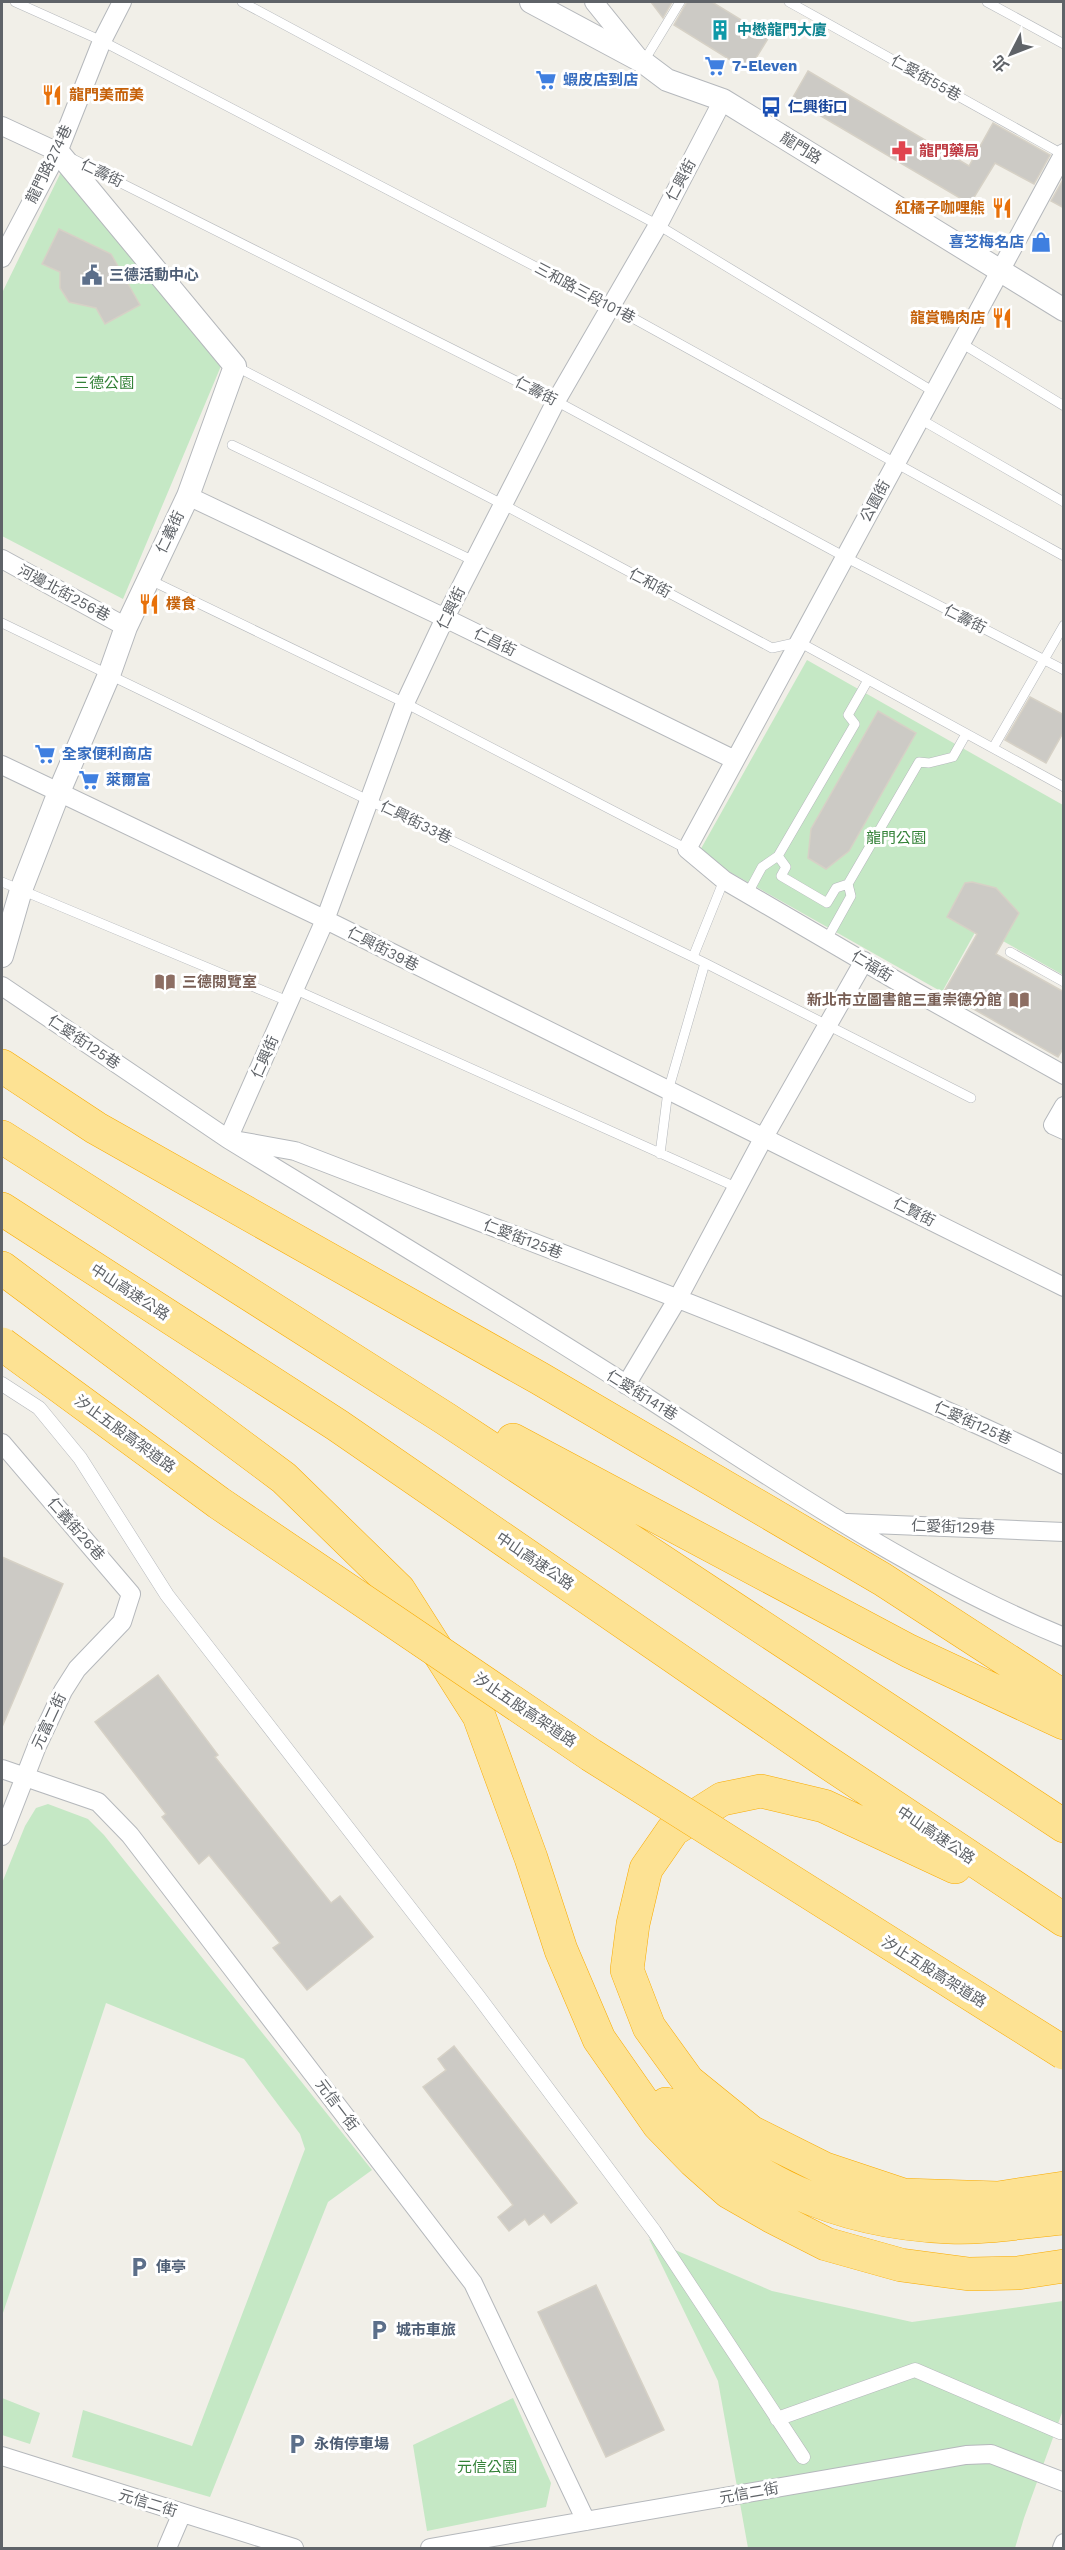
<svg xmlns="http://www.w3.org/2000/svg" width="1065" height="2550" viewBox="0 0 1065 2550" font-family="'Work Sans','Noto Sans TC',sans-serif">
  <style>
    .green { fill: #c5e8c5 }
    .building { fill: #cccac5; stroke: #d6d1c6; stroke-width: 1.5 }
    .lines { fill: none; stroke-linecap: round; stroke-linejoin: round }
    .service-casing { stroke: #b5b8bc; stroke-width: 10 }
    .pedestrian-casing { stroke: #b5b8bc; stroke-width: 15 }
    .minor-casing { stroke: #b5b8bc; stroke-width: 20 }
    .tertiary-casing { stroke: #b5b8bc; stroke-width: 24 }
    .motorway-casing { stroke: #f9ab00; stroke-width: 34 }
    .service { stroke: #fff; stroke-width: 9 }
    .pedestrian { stroke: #fff; stroke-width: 14 }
    .minor { stroke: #fff; stroke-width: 18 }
    .tertiary { stroke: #fff; stroke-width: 22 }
    .motorway { stroke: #fde293; stroke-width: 33 }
    .motorway-bridge-casing { stroke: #f9ab00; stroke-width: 34; stroke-linecap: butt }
    .motorway-bridge { stroke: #fde293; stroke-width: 33 }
    .labels { text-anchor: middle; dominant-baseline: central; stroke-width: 6; stroke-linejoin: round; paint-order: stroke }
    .culture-label { font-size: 15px; font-weight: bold; fill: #0d838f; stroke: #fff; text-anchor: start }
    .shop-label { font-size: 15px; font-weight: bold; fill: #366cbe; stroke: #fff; text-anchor: start }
    .street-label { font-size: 15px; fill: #5f6368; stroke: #fff }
    .food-label { font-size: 15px; font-weight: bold; fill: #c56008; stroke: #fff; text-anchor: start }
    .transit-label { font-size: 15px; font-weight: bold; fill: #164399; stroke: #fff; text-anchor: start }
    .health-label { font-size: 15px; font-weight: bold; fill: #be3a42; stroke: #fff; text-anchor: start }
    .service-label { font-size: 15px; font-weight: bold; fill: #4e5e75; stroke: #fff; text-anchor: start }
    .park-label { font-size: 15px; fill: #348238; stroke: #fff }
    .education-label { font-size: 15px; font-weight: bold; fill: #785e54; stroke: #fff; text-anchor: start }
  </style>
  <rect width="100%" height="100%" fill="#f1efe8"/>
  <path class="green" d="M63 168 221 366 123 599 2 536V293Z
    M807 660 1063 805V975L978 927 942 992 698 854Z
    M48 1804 88 1819 104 1835 372 2170 328 2202 210 2497 72 2457 83 2410 192 2446 305 2149 300 2134 244 2059 106 2003 2 2316V1883L25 1826 36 1808Z
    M649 2239 772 2291 912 2322 1063 2301V2410L1024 2518 1015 2548H748L718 2381Z
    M2 2398 40 2413 30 2444 2 2435Z
    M513 2398 551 2483 546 2507 427 2531 413 2445Z"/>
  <path class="building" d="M651 2H672L663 18Z
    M687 2H712L769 37 748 71 674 25Z
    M808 71 969 166 993 123 1050 155 1034 184 995 163 970 204 792 99Z
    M1064 178V208L1051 201Z
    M59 229 111 254 140 305 105 324 96 308 69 302 60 288V272L42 264Z
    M1030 697 1064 715V731L1046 763 1005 740Z
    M878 711 916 733 849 851 826 869 808 858 811 829Z
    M972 882 996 888 1019 913 996 954 1064 992V1047L1058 1057 970 1007 972 1005 945 990 977 934 947 917 965 883Z
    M2 1557 63 1584 2 1727Z
    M158 1675 218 1755 215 1757 331 1903 340 1896 373 1937 307 1990 273 1948 280 1943 209 1855 199 1864 162 1817 166 1814 95 1722Z
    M454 2046 577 2203 551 2223 544 2214 529 2225 525 2219 509 2231 498 2217 513 2205 423 2087 446 2070 438 2059Z
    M596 2285 664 2430 606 2457 538 2312Z"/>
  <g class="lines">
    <g class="service-casing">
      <path id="service" d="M15 2 102 41 611 306 1064 556
        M242 2 658 225 934 392
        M789 2 1064 155
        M987 2 1064 44
        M644 61 680 2
        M73 159 556 401 845 557 1064 670
        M961 343 1064 406
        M235 366 502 504 772 648 799 642 1064 787
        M920 419 1064 502
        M232 445 474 561
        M148 579 405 703 687 849
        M2 623 705 963 971 1098
        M868 680 848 715 855 724 778 856 786 867 781 876 827 903 836 888 848 884 919 762 929 763 953 757 966 734
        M993 748 1064 625
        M2 882 290 1002
        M748 893 762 867 778 856
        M827 939 851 896 848 884
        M1010 952 1064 982
        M693 957 724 880
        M296 990 738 1188
        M660 1154 668 1091 705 963"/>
    </g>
    <g class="pedestrian-casing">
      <path id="pedestrian" d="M2 1384 39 1408 80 1458 167 1595 478 1996 654 2231 803 2457
        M777 2419 915 2370 1060 2432"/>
    </g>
    <g class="minor-casing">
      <path id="minor" d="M594 2 640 59
        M723 100 658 225 556 401 445 618 405 703 325 920 228 1139C363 1222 499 1303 632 1388 772 1478 910 1574 1064 1637
        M2 126 58 152
        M1064 153 687 849 724 880 914 991 1064 1075
        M2 258 58 152 102 41 122 2
        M188 496 445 618 735 760
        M2 559 126 627
        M2 765 320 917 1064 1287
        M2 986 228 1139 295 1151C553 1251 814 1345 1064 1465
        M1064 1106 1053 1125 1064 1130
        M626 1385 678 1298 764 1137 864 961
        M2 1443 131 1594 122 1622 77 1669 63 1691 37 1746 2 1836
        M847 1523 1064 1532
        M2 1769 98 1802 130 1835 473 2283 586 2521
        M2 2456 294 2548
        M167 2548 182 2513
        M430 2548 966 2455 991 2454 1064 2482
        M1062 2548 1064 2543"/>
    </g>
    <g class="tertiary-casing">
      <path id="tertiary" d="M531 2 643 62 667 80 723 100 1064 310
        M2 956 21 890 59 792 109 675 126 627 188 496 235 366 58 152"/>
    </g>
    <g class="motorway-casing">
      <path id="motorway" d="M2 1066 96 1128 539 1378 882 1579 1064 1697
        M2 1137 446 1419 1064 1826
        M2 1209 337 1425 821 1758 1064 1920
        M2 1268 284 1478 399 1590 479 1716 531 1858 561 1950 599 2039 659 2125 694 2161 729 2192 771 2216 826 2244 901 2265 969 2274 1018 2273 1064 2266
        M513 1440 909 1651 1064 1723
        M955 1867 824 1806 761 1791 722 1799 673 1830 646 1869 633 1924 627 1970 649 2027 688 2081 751 2132 825 2169 903 2195 998 2198 1064 2188
        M666 2104C753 2180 831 2222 949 2227 985 2229 1027 2221 1064 2218"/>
    </g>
    <use href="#service" class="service"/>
    <use href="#pedestrian" class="pedestrian"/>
    <use href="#minor" class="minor"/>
    <use href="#tertiary" class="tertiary"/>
    <use href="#motorway" class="motorway"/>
    <g class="motorway-bridge-casing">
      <path id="motorway-bridge" d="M2 1344 219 1503 591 1755 1064 2053"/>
    </g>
    <use href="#motorway-bridge" class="motorway-bridge"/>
  </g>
  <defs>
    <g id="building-bare" transform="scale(1.62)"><path d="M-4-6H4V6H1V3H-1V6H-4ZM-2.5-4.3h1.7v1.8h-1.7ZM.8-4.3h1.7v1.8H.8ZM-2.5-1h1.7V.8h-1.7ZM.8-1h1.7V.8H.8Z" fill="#0f9aa8" stroke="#fff" stroke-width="2.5" paint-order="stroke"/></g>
    <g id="supermarket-bare" transform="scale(1.62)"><path d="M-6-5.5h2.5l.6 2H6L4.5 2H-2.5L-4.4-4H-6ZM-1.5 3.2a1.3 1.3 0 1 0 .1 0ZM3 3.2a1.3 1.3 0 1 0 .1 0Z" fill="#3f7fe0" stroke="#fff" stroke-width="2.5" paint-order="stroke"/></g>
    <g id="restaurant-bare" transform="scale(1.62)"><path d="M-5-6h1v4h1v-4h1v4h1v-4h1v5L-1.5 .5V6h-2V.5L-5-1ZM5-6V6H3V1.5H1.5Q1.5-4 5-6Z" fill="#e8710a" stroke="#fff" stroke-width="2.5" paint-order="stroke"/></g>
    <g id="bus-bare" transform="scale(1.62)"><path d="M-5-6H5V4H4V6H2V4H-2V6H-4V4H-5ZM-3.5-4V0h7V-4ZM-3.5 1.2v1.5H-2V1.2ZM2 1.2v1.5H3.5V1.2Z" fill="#1a4fb4" stroke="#fff" stroke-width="2.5" paint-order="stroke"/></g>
    <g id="pharmacy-bare" transform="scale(1.62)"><path d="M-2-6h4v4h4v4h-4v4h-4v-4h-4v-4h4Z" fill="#e0444e" stroke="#fff" stroke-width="2.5" paint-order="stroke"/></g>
    <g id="shop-bare" transform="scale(1.62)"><path d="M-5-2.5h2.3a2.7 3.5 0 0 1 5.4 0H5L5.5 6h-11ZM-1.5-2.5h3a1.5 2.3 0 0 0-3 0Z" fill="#3f7fe0" stroke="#fff" stroke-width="2.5" paint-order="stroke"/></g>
    <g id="civic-bare" transform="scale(1.62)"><path d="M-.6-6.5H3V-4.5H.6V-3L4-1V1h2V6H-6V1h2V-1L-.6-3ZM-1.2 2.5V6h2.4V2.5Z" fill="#5c6f8a" stroke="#fff" stroke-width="2.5" paint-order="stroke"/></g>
    <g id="library-bare" transform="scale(1.62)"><path d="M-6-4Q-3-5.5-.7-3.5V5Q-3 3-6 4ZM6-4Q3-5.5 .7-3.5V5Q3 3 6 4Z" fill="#8d6e63" stroke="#fff" stroke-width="2.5" paint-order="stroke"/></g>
    <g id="parking-bare" transform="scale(1.62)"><path d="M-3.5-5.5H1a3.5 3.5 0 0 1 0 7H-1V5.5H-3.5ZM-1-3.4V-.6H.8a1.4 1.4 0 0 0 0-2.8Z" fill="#5c6f8a" stroke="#fff" stroke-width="2.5" paint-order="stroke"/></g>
  </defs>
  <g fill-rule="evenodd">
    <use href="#building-bare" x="720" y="30"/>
    <use href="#supermarket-bare" x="715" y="66"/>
    <use href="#supermarket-bare" x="546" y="80"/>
    <use href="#restaurant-bare" x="52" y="95"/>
    <use href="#bus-bare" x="771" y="107"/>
    <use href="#pharmacy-bare" x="902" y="151"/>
    <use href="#restaurant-bare" x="1002" y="208"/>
    <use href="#shop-bare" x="1041" y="242"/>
    <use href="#civic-bare" x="92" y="275"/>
    <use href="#restaurant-bare" x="1002" y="318"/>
    <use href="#restaurant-bare" x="149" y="604"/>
    <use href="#supermarket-bare" x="45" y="754"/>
    <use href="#supermarket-bare" x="89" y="780"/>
    <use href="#library-bare" x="165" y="982"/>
    <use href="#library-bare" x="1019" y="1000"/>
    <use href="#parking-bare" x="139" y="2267"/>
    <use href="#parking-bare" x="379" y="2330"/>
    <use href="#parking-bare" x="297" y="2444"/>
  </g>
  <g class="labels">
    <g class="culture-label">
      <text x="737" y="30">中懋龍門大廈</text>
    </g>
    <g class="shop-label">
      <text x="732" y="66">7-Eleven</text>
      <text x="563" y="80">蝦皮店到店</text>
      <text x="1024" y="242" text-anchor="end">喜芝梅名店</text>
      <text x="62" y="754">全家便利商店</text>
      <text x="106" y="780">萊爾富</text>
    </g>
    <g class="street-label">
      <text transform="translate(926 78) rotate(29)">仁愛街55巷</text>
      <text transform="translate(801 148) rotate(32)">龍門路</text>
      <text transform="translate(49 164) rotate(-64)">龍門路274巷</text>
      <text transform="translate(102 173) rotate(26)">仁壽街</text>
      <text transform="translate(681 180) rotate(-62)">仁興街</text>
      <text transform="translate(585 293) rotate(28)">三和路三段101巷</text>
      <text transform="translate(536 391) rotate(27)">仁壽街</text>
      <text transform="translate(875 501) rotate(-62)">公園街</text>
      <text transform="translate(170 532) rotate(-64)">仁義街</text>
      <text transform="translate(650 583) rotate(28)">仁和街</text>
      <text transform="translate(64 593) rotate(28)">河邊北街256巷</text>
      <text transform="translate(451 608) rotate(-64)">仁興街</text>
      <text transform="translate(965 619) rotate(27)">仁壽街</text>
      <text transform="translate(495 642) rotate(26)">仁昌街</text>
      <text transform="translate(416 822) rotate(26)">仁興街33巷</text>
      <text transform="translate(383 949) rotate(27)">仁興街39巷</text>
      <text transform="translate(872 966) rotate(31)">仁福街</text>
      <text transform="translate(84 1042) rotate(34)">仁愛街125巷</text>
      <text transform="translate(265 1057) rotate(-66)">仁興街</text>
      <text transform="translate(914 1212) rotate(27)">仁賢街</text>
      <text transform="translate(523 1239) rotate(21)">仁愛街125巷</text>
      <text transform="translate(130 1292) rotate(33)">中山高速公路</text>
      <text transform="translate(642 1395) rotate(32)">仁愛街141巷</text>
      <text transform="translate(973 1423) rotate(24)">仁愛街125巷</text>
      <text transform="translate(125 1434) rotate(36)">汐止五股高架道路</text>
      <text transform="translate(953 1527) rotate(2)">仁愛街129巷</text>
      <text transform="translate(76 1529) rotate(49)">仁義街26巷</text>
      <text transform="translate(535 1561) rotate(34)">中山高速公路</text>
      <text transform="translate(525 1710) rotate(34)">汐止五股高架道路</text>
      <text transform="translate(49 1721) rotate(-65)">元富二街</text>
      <text transform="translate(936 1835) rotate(34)">中山高速公路</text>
      <text transform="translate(934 1972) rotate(32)">汐止五股高架道路</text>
      <text transform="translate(337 2105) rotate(53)">元信一街</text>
      <text transform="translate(749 2493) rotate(-10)">元信二街</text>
      <text transform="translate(148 2503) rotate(17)">元信二街</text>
    </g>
    <g class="food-label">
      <text x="69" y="95">龍門美而美</text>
      <text x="985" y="208" text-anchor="end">紅橘子咖哩熊</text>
      <text x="985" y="318" text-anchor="end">龍賞鴨肉店</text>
      <text x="166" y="604">樸食</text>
    </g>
    <g class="transit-label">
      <text x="788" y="107">仁興街口</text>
    </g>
    <g class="health-label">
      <text x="919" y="151">龍門藥局</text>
    </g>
    <g class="service-label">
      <text x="109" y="275">三德活動中心</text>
      <text x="156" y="2267">俥亭</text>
      <text x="396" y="2330">城市車旅</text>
      <text x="314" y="2444">永侑停車場</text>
    </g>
    <g class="park-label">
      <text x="104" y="383">三德公園</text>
      <text x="896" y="838">龍門公園</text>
      <text x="487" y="2467">元信公園</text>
    </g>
    <g class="education-label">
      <text x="182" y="982">三德閱覽室</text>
      <text x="1002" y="1000" text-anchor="end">新北市立圖書館三重崇德分館</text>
    </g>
  </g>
  <rect width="1065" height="2550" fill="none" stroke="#5f6368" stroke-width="6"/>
  <g transform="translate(1011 54) rotate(228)" stroke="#ffffff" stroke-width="4.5" paint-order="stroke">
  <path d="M0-4.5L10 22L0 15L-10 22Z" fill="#5f6368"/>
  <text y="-9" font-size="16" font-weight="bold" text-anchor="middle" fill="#5f6368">北</text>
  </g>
</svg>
